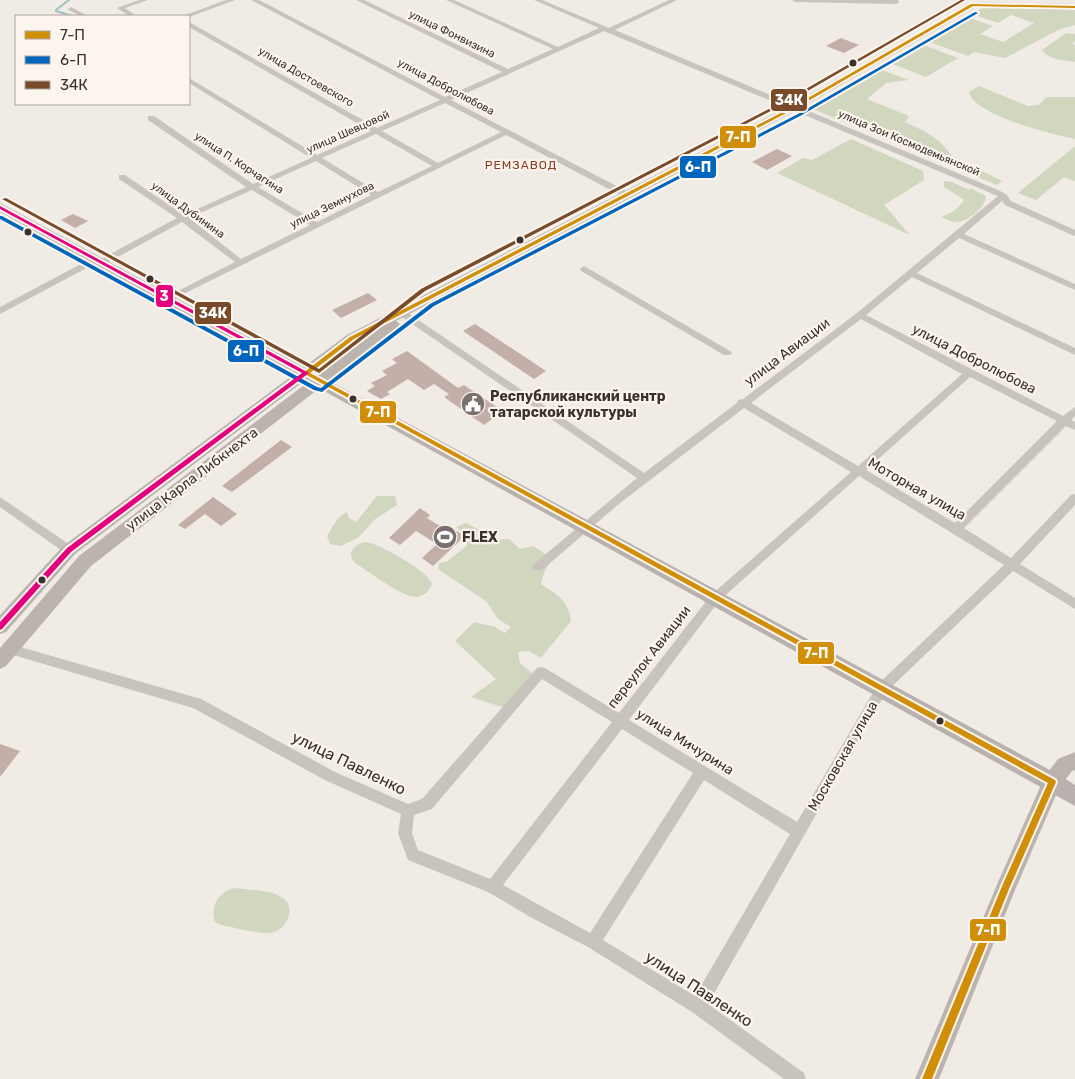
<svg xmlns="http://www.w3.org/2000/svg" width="1075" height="1079" viewBox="0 0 1075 1079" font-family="Rubik,sans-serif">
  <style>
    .green { fill: #d1d6bf }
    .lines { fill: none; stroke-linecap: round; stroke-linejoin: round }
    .stream { stroke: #a1c2c1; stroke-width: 2 }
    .building { fill: #c3afa7 }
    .street { fill: #c9c3be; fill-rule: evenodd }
    .secondary { fill: #bab3ae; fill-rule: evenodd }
    .primary { fill: #b8b1ad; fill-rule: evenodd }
    .bus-1-casing { stroke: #fbf5ee; stroke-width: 4 }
    .bus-2-casing { stroke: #fbf5ee; stroke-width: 4 }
    .bus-3-casing { stroke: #fbf5ee; stroke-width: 4 }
    .bus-4-casing { stroke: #fbf5ee; stroke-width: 4 }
    .bus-1 { fill: #d18e09; fill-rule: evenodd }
    .bus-2 { fill: #0065bd; fill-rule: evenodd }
    .bus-3 { fill: #7a4b2a; fill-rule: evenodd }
    .bus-4 { fill: #e5007d; fill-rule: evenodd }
    .bus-dot { fill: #3b302b; stroke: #fbf5ee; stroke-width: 2 }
    .labels { text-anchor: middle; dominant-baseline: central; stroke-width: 4.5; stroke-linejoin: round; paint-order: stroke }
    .far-street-label { font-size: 11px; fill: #3b302b; stroke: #fbf5ee }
    .far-neighbourhood-label { font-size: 12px; letter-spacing: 1px; fill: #8c3b22; stroke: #fbf5ee }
    .street-label { font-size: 14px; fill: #3b302b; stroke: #fbf5ee }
    .poi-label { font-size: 14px; font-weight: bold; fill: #3b302b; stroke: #fbf5ee; text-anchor: start }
    .near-street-label { font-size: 16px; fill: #3b302b; stroke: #fbf5ee }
    .line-badge { stroke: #fbf5ee; stroke-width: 2 }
    .badge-label { font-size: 14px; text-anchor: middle; font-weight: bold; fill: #fff }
  </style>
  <rect width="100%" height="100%" fill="#f0ebe5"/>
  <path class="green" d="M984 7 1075 9V25L1058 30 1005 58 974 52 968 56 927 41 967 17 993 26 980 34 1003 42 1034 23 1011 15 998 23 972 14Z
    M1066 33 1075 34V41L1072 44 1075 45V62C1064 60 1049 60 1042 50Z
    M921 44 958 58 926 77 890 63Z
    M879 69 909 80 886 83 867 99 909 116 905 122 926 132 940 142 952 156 1002 181 997 185 813 109Z
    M979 86 1028 106 1039 105 1046 97H1075V139C1052 134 975 116 969 92Z
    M851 139 923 171 924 180 884 205 910 235 777 173 803 158 812 160Z
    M1075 146V181L1064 177 1036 200 1018 193Z
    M944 181 952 182 969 190 970 188 986 196C986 208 965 224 953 222 949 221 945 218 941 217 951 213 957 210 964 200L944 187Z
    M377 496H395L397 505 374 520 359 537 341 546 330 544 327 536 338 518 347 512 349 518 356 522Z
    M466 523 497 540 509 539 520 549 533 546 552 558 544 573 541 584C558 595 568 600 571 621L541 658 529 651 518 652 520 663 535 676 505 708 471 697 496 679 455 641 474 622 495 627 505 633 511 627 498 619 486 601 438 569 439 563 446 562 467 546 465 534 456 527Z
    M365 542C377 542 429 572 432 583 430 593 420 599 410 596 396 592 369 572 355 563 346 553 354 545 365 542Z
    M234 888C254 891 298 889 288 918 285 926 279 931 271 933 262 935 232 927 221 925L215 922C210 905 218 893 234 888Z"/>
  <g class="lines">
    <path class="stream" d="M56 10 69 0
      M56 11 73 16"/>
  </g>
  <path class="building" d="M841 38 859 45 844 53 826 46Z
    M777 149 792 156 767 170 752 162Z
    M73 214 88 221 75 228 61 220Z
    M368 293 377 300 341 318 332 310Z
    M475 324 546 371 534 379 463 331Z
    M407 351 458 388 464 385 503 411 484 425 444 397 449 394 434 384 424 390 408 379 387 392 390 394 381 399 367 391 375 386 371 383 387 375 382 371 397 363 392 359Z
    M281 440 292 447 232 492 222 486Z
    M213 497 237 514 221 526 205 514 185 529 178 525Z
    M420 508 430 515 427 518 450 532 453 529 465 536 433 566 422 558 437 544 416 531 400 545 389 538Z
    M0 744 20 751 0 777Z"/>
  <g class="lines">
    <path class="street" d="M139 0H148L125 8 136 16H129L117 8Z
      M226 0H235L189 17 183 16Z
      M251 0H259L445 97 502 72 356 0H364L508 69 553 49 446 0H454L558 47 599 28 534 0H542L609 28 669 0H677L615 30 998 190 1006 194 1011 201 1075 230V236L1072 235 1005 205 1002 201 964 234 1075 284V290L959 238 917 273 1075 348V355L912 277 866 315 1063 416 1075 407V416L1071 420 1075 422V430L1066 426 964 528 1011 558 1071 495 1075 494V505L1020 564 1075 598V609L1013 571 886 692 708 1004 804 1073 806 1079H784L692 1012 588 947 532 918 488 892 408 860 398 833 401 814 325 780 193 708 10 654 6 653 4 649 6 645 10 644 201 699 335 772 408 804 422 799 537 668 541 667 545 668 619 713 711 595 851 472 744 408 620 503 542 570H534L532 567 534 564 637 478 402 317V313H408L644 473 737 403 738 400 743 399 857 313 998 196 604 31 451 100 630 193V197H624L506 135 171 300 168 301 164 298 235 262 182 222 105 264 102 265 98 262 0 314V307L94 257 97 256 101 259 177 218 119 179V175H125L184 215 246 187 148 120V116H154L253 184 311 158 189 83V78L317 155 371 131 189 27V22L377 128 440 100ZM445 103 501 132 438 163 382 131ZM376 134 432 166 378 192 322 158ZM316 161 371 195 317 222 258 187ZM252 190 310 225 241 259 189 218ZM861 319 962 374 858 466 751 403ZM970 377 1057 421 955 523 866 470ZM859 476 1004 565 878 684 797 822 629 720 719 601ZM542 679 612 722 490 879 418 850 412 833 414 815 432 809ZM622 729 693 773 590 933 503 885ZM704 780 790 834 695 996 603 940Z
      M792 0H898L899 2 896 4 795 2Z
      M71 7 86 15 87 16H80L69 10 68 9Z
      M584 266 730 351 732 353 730 355H724L581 271 580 269Z
      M0 497 73 547 75 550 73 553H65L0 507Z"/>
    <path class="secondary" d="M972 2 1075 4V10L974 8 799 109 396 321 400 324 398 327 91 566 6 666 0 669V648L79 556 374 332 357 341 75 554 6 632 0 634V615L63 546 347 335 791 105Z
      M1075 752V770L1072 771 1059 788 1015 890 939 1079H915L999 880 1045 776 1058 759Z"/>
    <path class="primary" d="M0 203 1059 775 1075 785V806L0 212Z"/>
    <g class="bus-1-casing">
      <path id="bus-1" d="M971 4 1075 6V8L973 6 796 108 354 339 310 373 1055 780 1056 782 1009 889 932 1079H922L1003 884 1048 783 303 373 350 337 794 106Z"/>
    </g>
    <g class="bus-2-casing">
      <path id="bus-2" d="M975 12 978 13 800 116 434 306 322 392 314 390 0 219V216H2L317 387 321 388 430 304 798 114Z"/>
    </g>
    <g class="bus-3-casing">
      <path id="bus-3" d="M961 0H965L792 100 425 291 319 373 2 199 6 198 319 369 421 289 790 98Z"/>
    </g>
    <g class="bus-4-casing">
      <path id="bus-4" d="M0 206 309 373 71 552 2 629 0 630V622L67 548 302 373 0 209Z"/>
    </g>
    <use href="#bus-1" class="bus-1"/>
    <use href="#bus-2" class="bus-2"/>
    <use href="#bus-3" class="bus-3"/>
    <use href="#bus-4" class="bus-4"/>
  </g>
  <defs>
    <g id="civic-disc" transform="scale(1.25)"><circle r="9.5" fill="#7a716c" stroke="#fbf5ee"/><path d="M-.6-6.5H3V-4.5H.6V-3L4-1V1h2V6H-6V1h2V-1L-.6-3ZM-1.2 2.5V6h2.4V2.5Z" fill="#fff"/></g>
    <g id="stadium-disc" transform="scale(1.25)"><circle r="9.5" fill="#7a716c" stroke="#fbf5ee"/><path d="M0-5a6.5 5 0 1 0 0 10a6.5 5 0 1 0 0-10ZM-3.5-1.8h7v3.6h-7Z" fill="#fff"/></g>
  </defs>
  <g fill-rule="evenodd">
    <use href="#civic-disc" x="473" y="404"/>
    <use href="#stadium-disc" x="445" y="537"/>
  </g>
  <g class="bus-dot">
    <circle cx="853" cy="63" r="4.5"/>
    <circle cx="28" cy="232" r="4.5"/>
    <circle cx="520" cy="240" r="4.5"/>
    <circle cx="150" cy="279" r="4.5"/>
    <circle cx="353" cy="399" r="4.5"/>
    <circle cx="42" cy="580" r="4.5"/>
    <circle cx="940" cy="721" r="4.5"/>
  </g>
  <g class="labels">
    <g class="far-street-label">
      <text transform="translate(452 34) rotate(26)">улица Фонвизина</text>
      <text transform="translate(306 77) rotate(30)">улица Достоевского</text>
      <text transform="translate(446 87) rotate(28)">улица Добролюбова</text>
      <text transform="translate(348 132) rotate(-24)">улица Шевцовой</text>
      <text transform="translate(909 143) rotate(23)">улица Зои Космодемьянской</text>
      <text transform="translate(239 163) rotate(33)">улица П. Корчагина</text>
      <text transform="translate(332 205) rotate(-26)">улица Земнухова</text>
      <text transform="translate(188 210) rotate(36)">улица Дубинина</text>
    </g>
    <g class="far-neighbourhood-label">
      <text x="521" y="165">РЕМЗАВОД</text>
    </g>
    <g class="street-label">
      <text transform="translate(787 352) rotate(-37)">улица Авиации</text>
      <text transform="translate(974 359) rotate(27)">улица Добролюбова</text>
      <text transform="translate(192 479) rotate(-37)">улица Карла Либкнехта</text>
      <text transform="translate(917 489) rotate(30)">Моторная улица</text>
      <text transform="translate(649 657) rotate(-52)">переулок Авиации</text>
      <text transform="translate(685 742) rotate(32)">улица Мичурина</text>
      <text transform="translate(843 756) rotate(-60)">Московская улица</text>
    </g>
    <g class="poi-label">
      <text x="490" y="396">Республиканский центр<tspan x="490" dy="16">татарской культуры</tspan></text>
      <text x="462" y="537">FLEX</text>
    </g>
    <g class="near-street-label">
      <text transform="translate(349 763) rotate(26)">улица Павленко</text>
      <text transform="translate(699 989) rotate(33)">улица Павленко</text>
    </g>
  </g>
  <g class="line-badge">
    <rect x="770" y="88" width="38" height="24" rx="5" fill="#7a4b2a"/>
    <rect x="719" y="125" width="38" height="24" rx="5" fill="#d18e09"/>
    <rect x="679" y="155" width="38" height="24" rx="5" fill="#0065bd"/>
    <rect x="155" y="284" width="19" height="24" rx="5" fill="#e5007d"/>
    <rect x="194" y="301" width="38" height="24" rx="5" fill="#7a4b2a"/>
    <rect x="227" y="339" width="38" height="24" rx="5" fill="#0065bd"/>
    <rect x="359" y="400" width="38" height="24" rx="5" fill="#d18e09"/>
    <rect x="797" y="641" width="38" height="24" rx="5" fill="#d18e09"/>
    <rect x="969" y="918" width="38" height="24" rx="5" fill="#d18e09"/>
  </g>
  <g class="badge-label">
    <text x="789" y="105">34К</text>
    <text x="738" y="142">7-П</text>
    <text x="698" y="172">6-П</text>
    <text x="164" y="301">3</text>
    <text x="213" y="318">34К</text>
    <text x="246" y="356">6-П</text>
    <text x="378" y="417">7-П</text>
    <text x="816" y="658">7-П</text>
    <text x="988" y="935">7-П</text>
  </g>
  <rect x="15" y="15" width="175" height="90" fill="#fbf5ee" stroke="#aea6a0"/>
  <rect x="25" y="31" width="25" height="8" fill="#d18e09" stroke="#aea6a0"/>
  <text x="60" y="40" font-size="15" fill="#3b302b">7-П</text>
  <rect x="25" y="56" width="25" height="8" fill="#0065bd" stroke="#aea6a0"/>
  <text x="60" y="65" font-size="15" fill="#3b302b">6-П</text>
  <rect x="25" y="81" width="25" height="8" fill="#7a4b2a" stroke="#aea6a0"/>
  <text x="60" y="90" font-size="15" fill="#3b302b">34К</text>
</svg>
